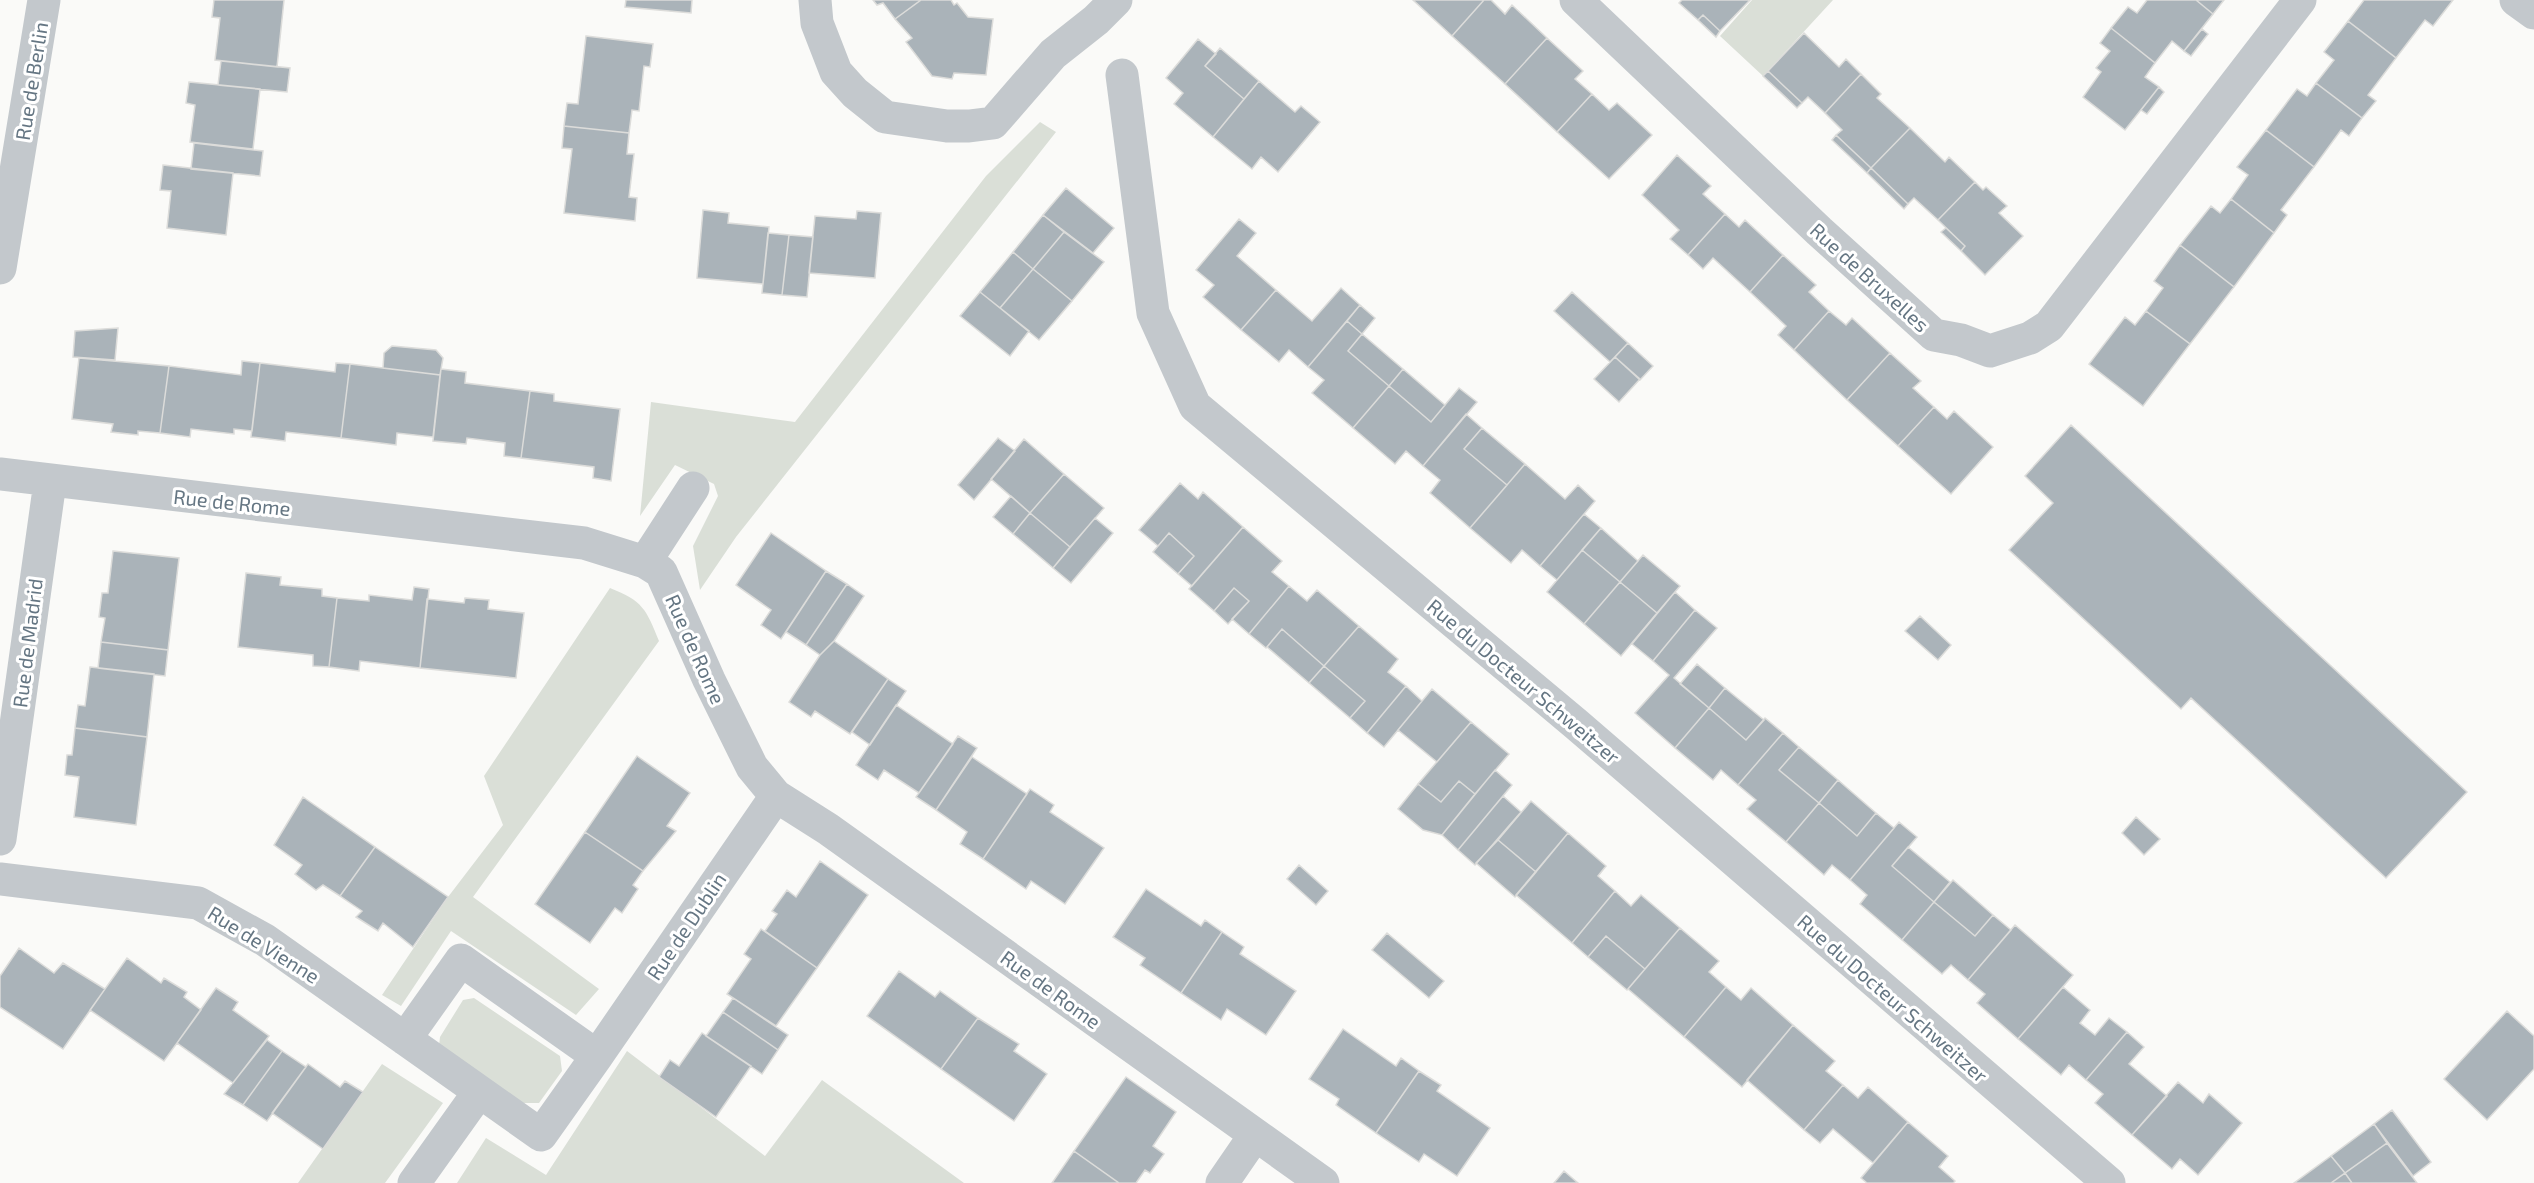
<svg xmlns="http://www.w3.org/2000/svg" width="2534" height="1183" viewBox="0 0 2534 1183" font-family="'Exo 2',sans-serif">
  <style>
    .green { fill: #dadfd7 }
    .building { fill: #aab3b9; stroke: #dcdcda; stroke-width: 1.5 }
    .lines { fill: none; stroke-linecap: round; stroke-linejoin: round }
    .minor { stroke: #c3c8cc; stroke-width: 33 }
    .labels { text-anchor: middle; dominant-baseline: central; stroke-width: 6; stroke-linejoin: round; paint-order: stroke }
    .street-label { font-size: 20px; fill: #657683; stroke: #fff }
  </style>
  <rect width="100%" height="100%" fill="#fafaf8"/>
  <path class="green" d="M1752 0H1833L1763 76 1720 36Z
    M1040 122 1056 132 736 537 700 590 693 546 718 496 714 484 675 465 640 516 651 402 795 422 986 176Z
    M610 588C643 601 646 609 659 641L473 897 599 989 576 1015 451 931 401 1006 382 995 448 897 503 825 484 776Z
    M474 998 560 1056 562 1071 539 1103H523L439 1046 440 1037 463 1000Z
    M627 1051 765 1156 822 1080 964 1183H457L486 1138 546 1175Z
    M382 1064 443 1103 385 1183H298Z"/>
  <path class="building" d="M214 0H284L277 67 215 60 220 18 212 17Z
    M626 0H692L691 13 625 7Z
    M873 0H921L895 19 883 3 877 5Z
    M921 0H951L954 5 957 3 968 17 993 19 986 75 954 73 952 79 932 76 906 42 912 38 895 19Z
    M1413 0H1484L1452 36Z
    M1484 0H1491L1505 14 1512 5 1547 38 1505 84 1452 36Z
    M1682 0H1750L1720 31 1703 15 1698 20 1679 3Z
    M2147 0H2196L2213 14 2184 51 2172 41 2155 63 2111 28 2128 7 2137 13Z
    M2196 0H2224L2213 14Z
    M2364 0H2453L2433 26 2425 20 2396 58 2348 21Z
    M1703 15 1720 31 1716 37 1698 20Z
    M2348 21 2396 58 2368 95 2376 101 2362 118 2316 83 2334 60 2324 52Z
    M2111 28 2155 63 2145 77 2159 87 2125 130 2083 97 2101 72 2096 68 2110 51 2100 43Z
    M2202 29 2208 34 2191 56 2184 51Z
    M1804 33 1839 67 1846 59 1861 74 1825 113 1808 97 1802 103 1768 71Z
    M586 36 653 44 650 67 644 66 639 111 632 110 629 133 564 126 567 103 578 104Z
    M1547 38 1583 71 1575 79 1592 94 1557 132 1505 84Z
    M1198 39 1216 54 1205 66 1244 99 1213 137 1174 104 1183 93 1166 78Z
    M1220 48 1259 81 1244 99 1205 66Z
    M221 61 290 68 287 92 218 85Z
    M1768 71 1802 103 1797 108 1763 76Z
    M1861 74 1881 94 1877 98 1910 128 1871 168 1836 135 1842 130 1825 113Z
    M1259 81 1295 112 1301 106 1320 122 1278 172 1261 157 1252 169 1213 137Z
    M189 82 260 89 253 149 190 142 195 105 186 103Z
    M2316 83 2362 118 2349 136 2341 130 2314 167 2266 130 2297 89 2307 96Z
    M2159 87 2164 92 2147 114 2141 110Z
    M1592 94 1609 110 1617 103 1652 135 1609 179 1557 132Z
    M564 126 629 133 627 154H634L629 197 637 198 635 221 564 213 572 149 562 148Z
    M1910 128 1945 162 1949 157 1975 182 1938 220 1914 198 1908 204 1871 168Z
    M2266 130 2314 167 2281 210 2287 215 2274 233 2231 199 2248 175 2237 167Z
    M1836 135 1871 168 1867 173 1832 140Z
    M194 143 263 151 260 176 191 169Z
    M1677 155 1711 186 1703 194 1725 214 1688 255 1670 239 1679 230 1642 195Z
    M163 165 233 173 226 235 167 228 171 191 160 190Z
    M1871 168 1908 204 1904 209 1867 173Z
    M1975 182 1983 190 1986 187 2007 206 1999 213 2023 236 1985 275 1961 251 1965 246 1938 220Z
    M1066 188 1114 228 1093 253 1043 215Z
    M2231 199 2274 233 2234 287 2180 245 2211 206 2220 213Z
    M703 210 729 213 728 223 769 227 763 284 697 278Z
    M857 211 881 213 875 278 809 273 815 216 856 219Z
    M1725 214 1739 227 1745 220 1783 255 1750 292 1713 258 1703 269 1688 255Z
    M1043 215 1064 232 1033 269 1013 252Z
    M1239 219 1256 233 1237 256 1276 290 1241 330 1203 297 1214 285 1196 270Z
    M1946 228 1965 246 1961 251 1941 232Z
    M1064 232 1104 262 1072 301 1033 269Z
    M768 233 789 235 782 295 762 293Z
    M789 235 813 237 807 297 782 295Z
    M2180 245 2234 287 2190 344 2146 311 2163 288 2154 281Z
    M1013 252 1033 269 1000 308 980 292Z
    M1783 255 1816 285 1809 292 1829 311 1794 350 1778 335 1786 326 1750 292Z
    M1033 269 1072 301 1039 340 1000 308Z
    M1341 288 1360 305 1308 367 1289 350 1279 362 1241 330 1276 290 1312 321Z
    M980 292 1029 331 1010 356 960 316Z
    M1572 292 1628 343 1610 362 1554 311Z
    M1360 305 1375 318 1362 334 1347 321Z
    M1829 311 1846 325 1852 318 1890 353 1847 400 1794 350Z
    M2146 311 2190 344 2143 406 2089 364 2125 317 2135 325Z
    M1347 321 1362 334 1348 351 1389 386 1353 428 1312 393 1324 380 1308 367Z
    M118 328 115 360 73 357 75 331Z
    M1362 334 1403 369 1389 386 1348 351Z
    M1628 343 1653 366 1640 380 1615 357Z
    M392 346 436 350 443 358 440 375 383 368 384 353Z
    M1890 353 1921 381 1913 388 1934 407 1898 446 1847 400Z
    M1615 357 1640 379 1619 402 1594 379Z
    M79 358 169 366 160 433 138 431V435L111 432 113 424 72 419Z
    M242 361 260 363 252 431 234 429V434L191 429 190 437 160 433 169 366 241 375Z
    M260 363 335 372 336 363 350 364 341 438 286 432 285 441 251 437Z
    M350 364 440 375 433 437 397 433 396 445 341 438Z
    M441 369 466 372 465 383 530 391 521 458 504 456 505 443 467 438 466 444 433 441Z
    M1403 369 1445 405 1431 422 1389 386Z
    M1389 386 1431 422 1459 388 1477 402 1423 466 1406 451 1395 464 1353 428Z
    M530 391 554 394V401L620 409 611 481 593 478 594 467 521 458Z
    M1934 407 1947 419 1954 411 1993 447 1951 494 1898 446Z
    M1466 414 1482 428 1464 449 1507 485 1470 528 1430 493 1440 480 1423 466Z
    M2071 425 2467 792 2386 878 2191 698 2181 709 2009 550 2053 503 2025 476Z
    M1482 428 1525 464 1507 485 1464 449Z
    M998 438 1015 451 974 500 958 485Z
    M1024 439 1064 474 1030 513 991 479Z
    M1525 464 1565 499 1578 485 1595 501 1540 566 1522 550 1511 563 1470 528Z
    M1064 474 1104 508 1070 547 1030 513Z
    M1180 483 1198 499 1203 492 1243 527 1192 586 1178 574 1194 556 1169 533 1158 546 1139 530Z
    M1011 496 1030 513 1013 534 993 517Z
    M1030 513 1070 547 1053 568 1013 534Z
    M1584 514 1601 528 1557 580 1540 566Z
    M1095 518 1113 533 1071 583 1053 568Z
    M1243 527 1282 561 1272 572 1289 586 1249 634 1232 619 1249 601 1234 588 1214 611 1189 589Z
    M1601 528 1638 561 1620 582 1582 550Z
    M771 533 826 571 781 639 761 625 771 610 736 585Z
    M1169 533 1194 556 1178 574 1153 552Z
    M1582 550 1620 582 1584 624 1547 592Z
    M113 551 179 558 168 650 101 642 105 618 99 617 102 593H108Z
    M1643 555 1680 586 1657 613 1620 582Z
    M826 571 847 584 806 645 786 632Z
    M246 573 281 577 280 585 322 589V596L337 598 329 667 313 666V655L238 647Z
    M1620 582 1657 613 1621 656 1584 624Z
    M847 584 864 596 834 641 820 655 806 645Z
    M1289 586 1307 601 1317 590 1359 626 1324 666 1282 629 1266 648 1249 634Z
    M414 587 429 589 420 668 360 661 359 671 329 667 337 598 369 601V595L412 600Z
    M1234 588 1249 601 1228 624 1214 611Z
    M1675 592 1695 610 1653 661 1632 644Z
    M465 598 489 600 488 609 524 613 516 678 420 668 427 599 464 603Z
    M1695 610 1717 628 1674 678 1709 708 1675 748 1635 713 1669 675 1653 661Z
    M1920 616 1951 645 1938 660 1905 631Z
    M1359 626 1398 659 1388 672 1406 686 1367 733 1350 718 1365 701 1324 666Z
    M1282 629 1324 666 1309 683 1267 647Z
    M834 641 888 679 850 734 815 711 811 717 789 702 820 655Z
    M101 642 168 650 165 676 98 668Z
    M1697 664 1725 688 1709 708 1680 684Z
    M1324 666 1365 701 1350 718 1309 683Z
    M90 667 154 674 147 737 75 728 78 705 85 706Z
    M888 679 906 691 870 745 852 732Z
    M1406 686 1422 701 1384 747 1367 733Z
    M1725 688 1764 720 1746 740 1709 708Z
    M1432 689 1471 722 1437 762 1398 730Z
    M896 705 953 744 919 793 884 770 878 780 856 765Z
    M1709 708 1746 740 1765 718 1783 733 1738 785 1721 770 1713 780 1675 748Z
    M1471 722 1509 754 1475 794 1459 781 1441 802 1418 784Z
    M75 728 147 737 136 825 74 817 79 777 65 775 67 755H72Z
    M1783 733 1799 747 1779 770 1819 803 1786 842 1747 809 1756 800 1738 785Z
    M958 736 977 748 936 810 916 797Z
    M1799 747 1838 780 1819 803 1779 770Z
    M637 756 690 793 667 826 676 831 643 871 585 832Z
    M972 757 1027 794 983 859 960 844 967 832 936 810Z
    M1495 770 1512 785 1458 850 1442 835Z
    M1838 780 1876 813 1857 836 1819 803Z
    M1459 781 1475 794 1442 835 1423 830 1398 809 1418 784 1441 802Z
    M1030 789 1054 805 1050 812 1104 848 1065 904 1031 881 1026 889 983 859Z
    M1503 796 1521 812 1475 865 1458 850Z
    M303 797 375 847 340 896 323 885 316 890 295 874 302 865 274 845Z
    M1531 801 1568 833 1536 872 1498 840Z
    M1819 803 1857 836 1876 813 1894 828 1850 880 1832 865 1824 875 1786 842Z
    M2136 817 2160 839 2144 855 2122 833Z
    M1899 822 1917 837 1892 866 1934 902 1902 940 1860 904 1867 895 1850 880Z
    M585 832 643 871 633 885 638 889 622 913 615 908 590 943 535 904Z
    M1568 833 1606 866 1598 876 1615 891 1572 943 1516 895Z
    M1498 840 1536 872 1515 897 1476 863Z
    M375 847 448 897 413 947 383 923 378 931 356 917 362 911 340 896Z
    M1908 847 1950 882 1934 902 1892 866Z
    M820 861 868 895 817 968 765 931 777 914 772 911 787 890 796 897Z
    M1299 865 1328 891 1316 905 1287 879Z
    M1953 880 1993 915 1975 936 1934 902Z
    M1146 889 1201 926 1205 920 1222 932 1181 993 1140 965 1145 958 1113 937Z
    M1615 891 1631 906 1641 895 1680 928 1645 969 1606 936 1588 957 1572 943Z
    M1934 902 1975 936 1993 915 2011 930 1968 980 1951 965 1942 974 1902 940Z
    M2015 925 2073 975 2018 1039 1977 1003 1985 994 1968 980Z
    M1680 928 1719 961 1709 972 1726 987 1684 1037 1628 989Z
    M761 929 817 968 776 1026 727 994 751 959 744 954Z
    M1222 932 1244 947 1240 954 1296 991 1266 1035 1227 1009 1221 1020 1181 993Z
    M1387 933 1444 981 1429 998 1372 950Z
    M1606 936 1645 969 1627 990 1588 957Z
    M19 948 54 973 63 963 105 989 63 1049 0 1007V976Z
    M127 958 161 983 164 978 187 992 184 997 201 1010 164 1061 90 1010Z
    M899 971 935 997 940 991 978 1018 941 1069 867 1016Z
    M1726 987 1741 1000 1751 988 1793 1025 1742 1087 1684 1037Z
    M2063 987 2090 1010 2080 1023 2095 1035 2109 1018 2127 1032 2086 1080 2069 1065 2061 1075 2018 1039Z
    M216 988 238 1002 233 1010 269 1036 233 1083 177 1043Z
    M733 998 788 1035 778 1050 723 1012Z
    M2507 1011 2534 1036V1069L2487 1120 2444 1079Z
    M723 1012 778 1050 762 1074 706 1036Z
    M978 1018 1019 1044 1014 1051 1047 1074 1014 1121 941 1069Z
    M1793 1025 1835 1061 1826 1071 1843 1085 1804 1130 1747 1080Z
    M1343 1029 1396 1066 1401 1058 1419 1071 1376 1133 1336 1105 1339 1099 1309 1079Z
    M2127 1032 2144 1047 2129 1064 2167 1096 2132 1135 2095 1103 2103 1094 2086 1080Z
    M702 1033 751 1066 716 1117 659 1077 670 1060 679 1066Z
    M267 1040 282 1051 243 1105 224 1094Z
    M282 1051 306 1067 267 1121 243 1105Z
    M308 1064 340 1087 345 1081 363 1092 323 1149 272 1113Z
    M1419 1071 1441 1085 1437 1091 1490 1128 1457 1176 1424 1154 1419 1162 1376 1133Z
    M1126 1077 1176 1112 1153 1146 1164 1154 1150 1173 1145 1170 1136 1183H1119L1074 1151Z
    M2178 1082 2203 1103 2209 1094 2242 1123 2198 1175 2180 1159 2172 1169 2132 1135Z
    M1843 1085 1858 1098 1868 1087 1908 1122 1873 1163 1833 1129 1820 1143 1804 1130Z
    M2392 1110 2431 1162 2413 1176 2374 1124Z
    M1908 1122 1948 1156 1939 1167 1955 1181 1953 1183H1867L1861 1178Z
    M2374 1124 2387 1143 2345 1173 2331 1156Z
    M2387 1143 2417 1183H2352L2345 1173Z
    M1074 1151 1119 1183H1052Z
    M2331 1156 2345 1173 2331 1183H2294Z
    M1564 1171 1578 1183H1554Z
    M2345 1173 2352 1183H2331Z"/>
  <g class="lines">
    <path class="minor" d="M815 0 817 23 836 72 855 93 885 117 947 126H969L993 123 1053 54 1096 20 1116 0
      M1576 0 1819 231 1934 335 1961 340 1990 351 2030 338 2049 326 2300 0
      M2516 0 2534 13
      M1122 75 1153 313 1195 406 1576 724 2109 1183
      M0 268 44 0
      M0 474 584 543 645 562 661 572 709 680 752 767 776 796 828 829 1323 1183
      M645 562 693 488
      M0 839 50 482
      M0 879 198 903 265 940 541 1135 597 1056 461 960 405 1039
      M597 1056 776 796
      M414 1183 479 1092
      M1222 1183 1255 1135"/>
  </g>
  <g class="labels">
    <g class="street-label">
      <text transform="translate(31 81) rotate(-81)">Rue de Berlin</text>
      <text transform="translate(1870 277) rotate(42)">Rue de Bruxelles</text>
      <text transform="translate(232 502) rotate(6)">Rue de Rome</text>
      <text transform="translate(27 643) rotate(-83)">Rue de Madrid</text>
      <text transform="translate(696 649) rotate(66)">Rue de Rome</text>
      <text transform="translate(1524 681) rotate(40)">Rue du Docteur Schweitzer</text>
      <text transform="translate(686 926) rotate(-56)">Rue de Dublin</text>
      <text transform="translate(264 944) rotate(32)">Rue de Vienne</text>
      <text transform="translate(1051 989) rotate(36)">Rue de Rome</text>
      <text transform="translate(1893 998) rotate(41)">Rue du Docteur Schweitzer</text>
    </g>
  </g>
</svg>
